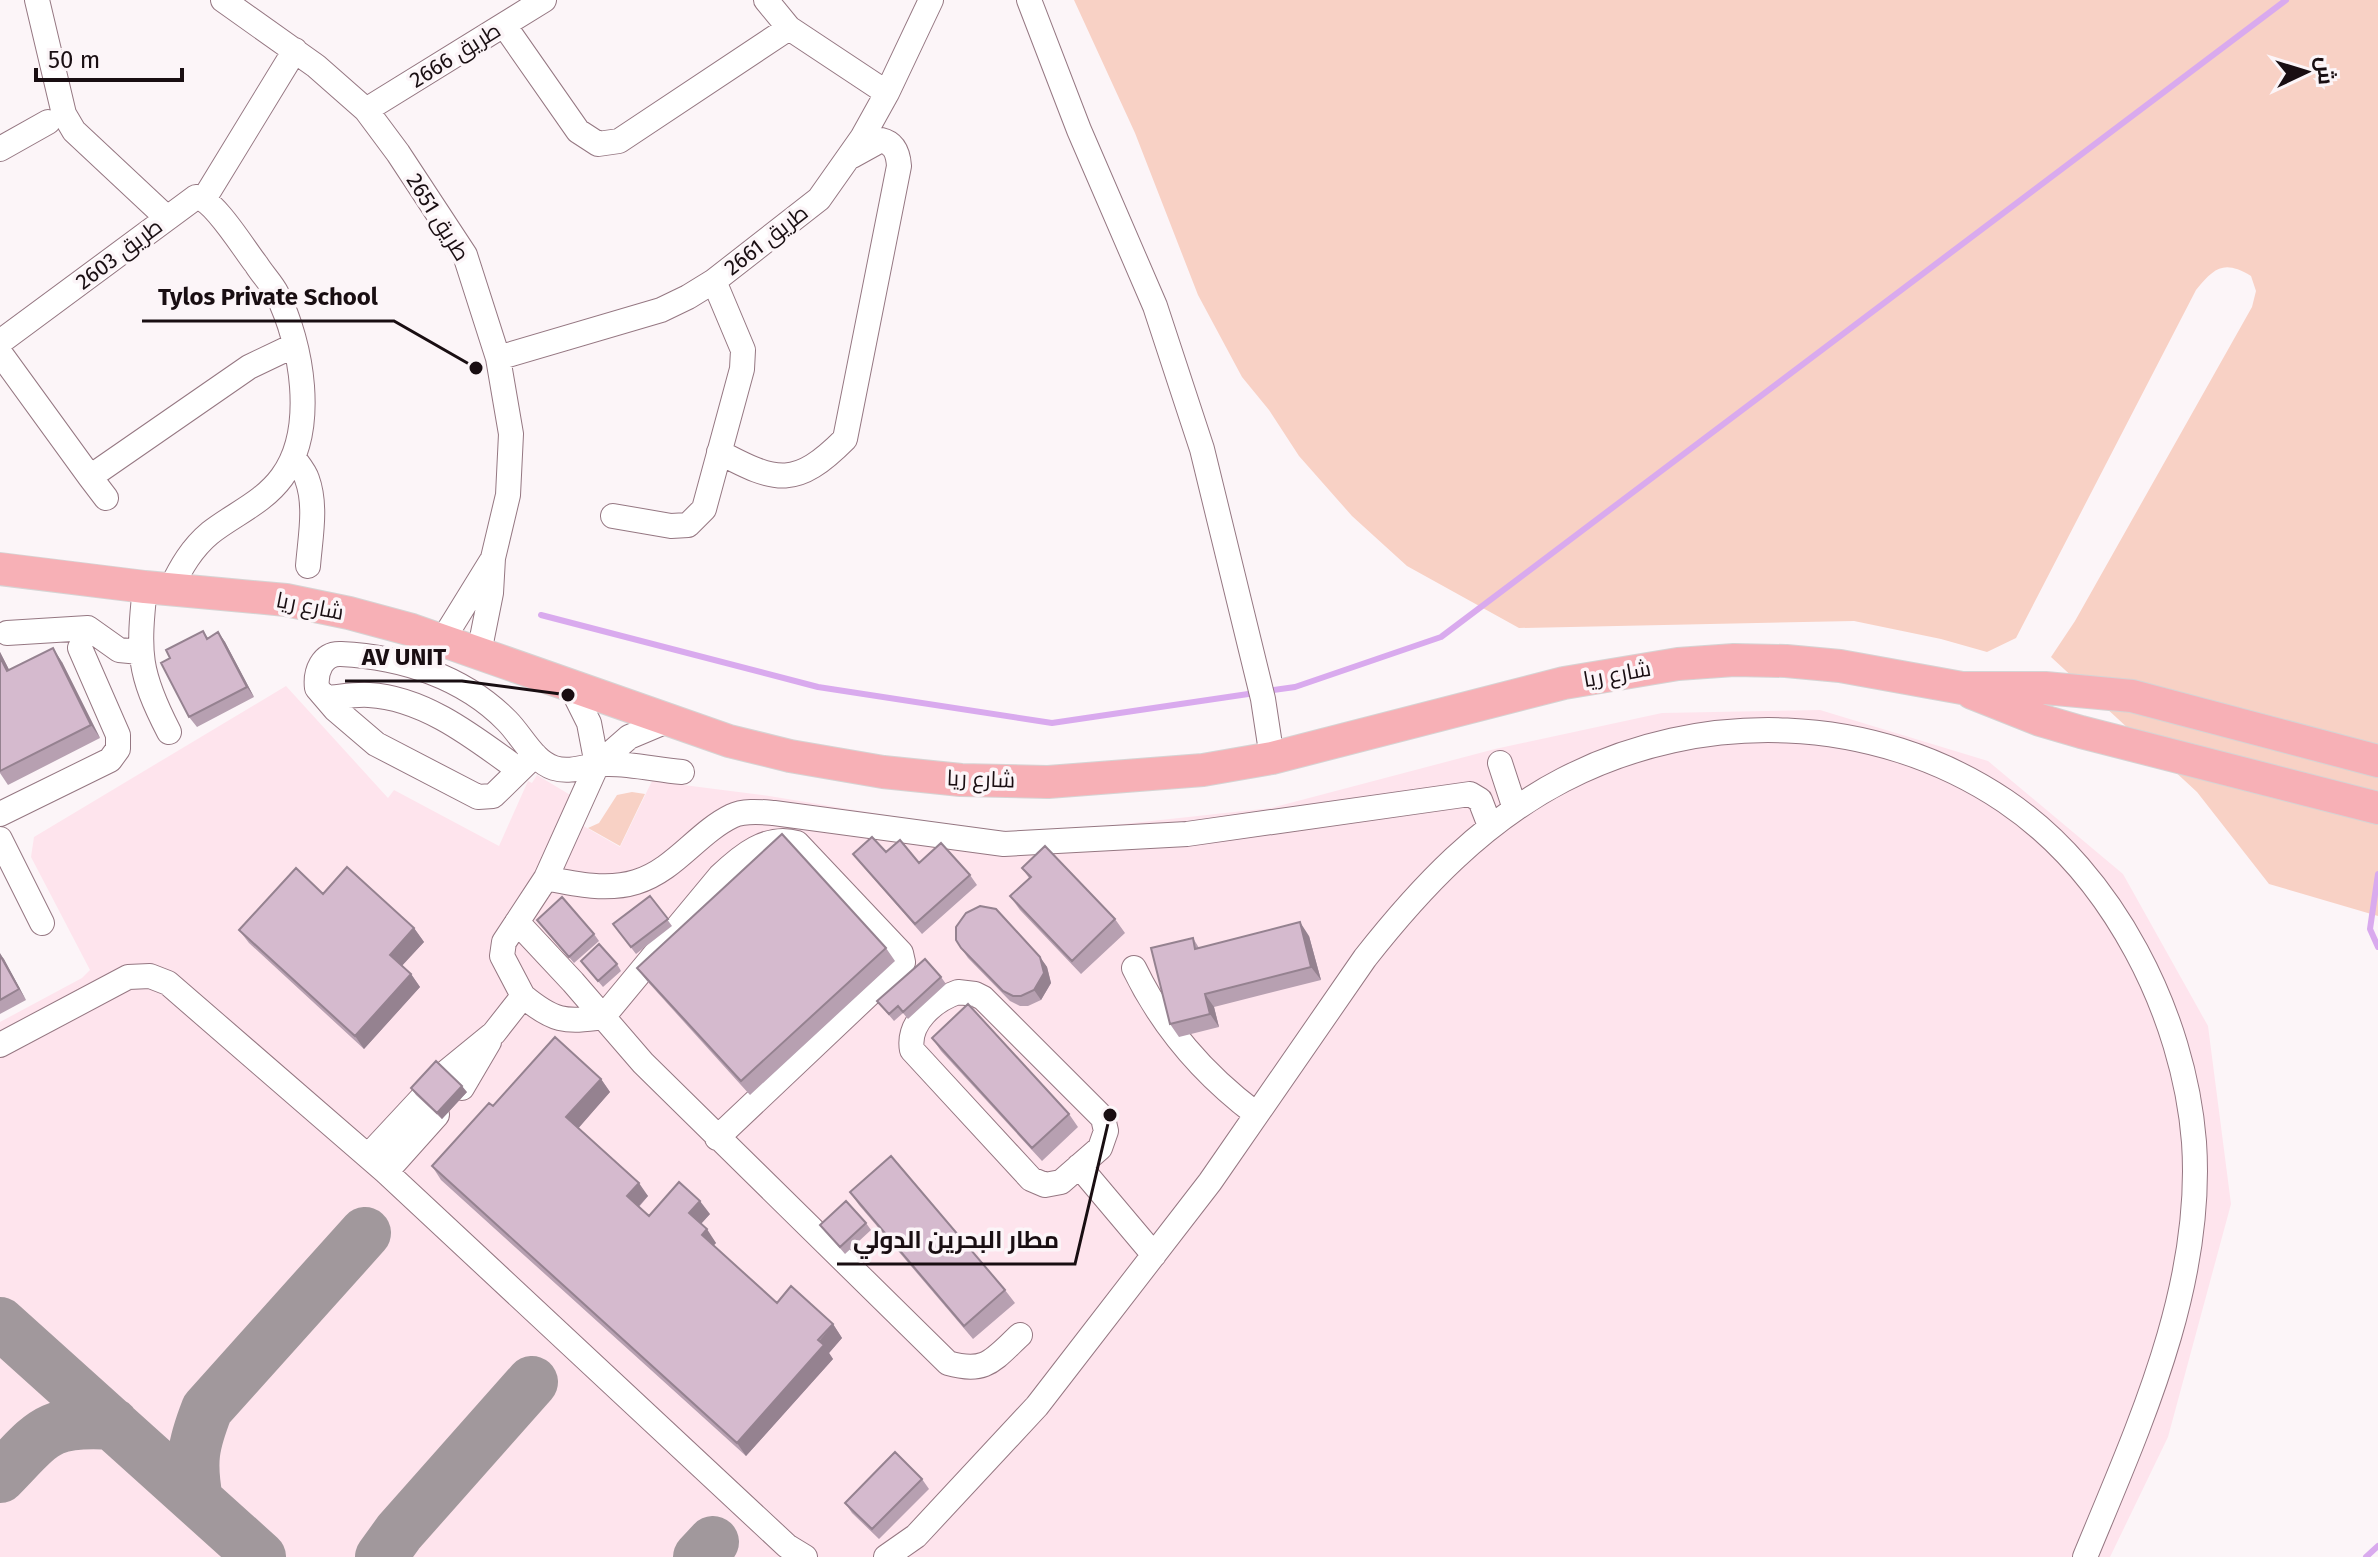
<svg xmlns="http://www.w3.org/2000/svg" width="2378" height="1557" viewBox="0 0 2378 1557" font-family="'Fira Sans',Cairo,sans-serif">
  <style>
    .built { fill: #fee4ed }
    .green { fill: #f8d1c5 }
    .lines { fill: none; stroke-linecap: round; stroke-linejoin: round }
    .stream { stroke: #d9aaee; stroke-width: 6 }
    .taxiway { stroke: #a1989c; stroke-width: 52 }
    .minor-casing { stroke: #957782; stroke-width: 26 }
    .major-casing { stroke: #d6d4d4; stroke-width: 34 }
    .minor { stroke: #fff; stroke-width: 24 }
    .major { stroke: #f7b0b6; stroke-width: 32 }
    .wall { fill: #b7a0b1 }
    .shaded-wall { fill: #958290 }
    .building { fill: #d5bace; stroke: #958290; stroke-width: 2 }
    .labels { text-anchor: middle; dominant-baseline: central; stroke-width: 7; stroke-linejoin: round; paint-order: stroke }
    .street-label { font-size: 22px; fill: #190e12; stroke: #fcf5f8 }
    .leader { fill: none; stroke: #190e12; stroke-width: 3 }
    .callout-dot { fill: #190e12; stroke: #fcf5f8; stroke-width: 3 }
    .callout-label { font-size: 24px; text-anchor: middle; font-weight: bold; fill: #190e12; stroke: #fcf5f8; stroke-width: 7; stroke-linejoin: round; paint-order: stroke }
  </style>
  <rect width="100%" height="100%" fill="#fcf5f8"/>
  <path class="built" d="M286 686 388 798 394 790 499 846 528 781 532 783 537 775 572 796 573 820 620 847 652 781 769 796 1013 836 1271 808 1495 749 1662 713 1820 710 1988 761 2123 874 2208 1026 2231 1204 2168 1437 2110 1557H0V1022L82 978 90 970 31 857 34 837Z"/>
  <path class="green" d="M1074 0H2378V916L2269 884 2197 792 2051 657 2075 621 2252 307 2256 291 2251 276C2224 260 2215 267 2196 290L2016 638 1987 652 1941 639 1854 621 1519 628 1407 566 1352 516 1299 456 1269 410 1242 377 1198 295 1135 133Z
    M632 792 645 794 620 846 588 828 599 823 617 795Z"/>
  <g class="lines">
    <path class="stream" d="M541 615 818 687 1052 723 1255 693
      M1266 691 1295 687 1441 637 2286 0
      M2378 874 2370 929 2378 947
      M2366 1557 2378 1546"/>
    <path class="taxiway" d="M0 1323 260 1557
      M0 1477C44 1432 46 1420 113 1424
      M197 1500C190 1461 193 1445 207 1409L365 1233
      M381 1557 399 1532 532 1382
      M699 1557 713 1542"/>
    <g class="minor-casing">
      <path id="minor" d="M37 0 64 114 74 131 167 218
        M223 0 316 66 366 110 398 153 465 255 498 358 511 434 508 495 493 558 491 593 479 653
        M766 0 789 28 887 93
        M1029 0 1079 130 1155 306 1202 449 1263 699 1272 758
        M504 25 578 131 598 144 619 141 789 28
        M366 110 544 0
        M0 149 48 122
        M204 199 295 50
        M0 342 196 197C214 199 244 249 256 264 262 274 272 284 277 294 302 344 317 429 282 477 263 503 234 514 210 533 192 548 181 567 171 588
        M0 353 90 477
        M498 358 661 310 688 297 714 281 819 199 862 138 887 93 931 0
        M719 452C777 483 796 488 845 439L899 166C898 152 894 143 881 140L852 156
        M293 457C298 464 305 472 307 479 317 506 310 539 308 566
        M106 498 90 477 249 367 295 345
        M613 516 671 526 688 525 704 509 742 369 743 350 714 281
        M145 587C138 653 138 672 169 732
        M7 633 88 628 119 650 140 652
        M442 641 492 560
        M570 685 589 723 597 765
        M326 698C340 697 355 694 369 695 425 698 475 738 519 770
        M535 755 493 796 478 797 376 744 335 709 317 688C315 672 322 653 341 654 402 657 464 677 507 721 522 736 533 761 554 768 573 774 591 763 609 764 633 764 658 770 682 772
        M1500 763 1515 809
        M0 814 110 760 118 749V735L80 648
        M0 839 42 923
        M546 878C575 884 607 891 636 882 675 870 697 833 732 816 744 810 761 812 774 813L1004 844 1187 834 1470 794 1480 800 1490 826
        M517 922 573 982 643 1063 948 1363C986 1374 993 1360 1020 1335
        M1134 968C1163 1028 1203 1074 1256 1114
        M958 992 975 994 983 998 1103 1118 1106 1131 1100 1148 1061 1182 1045 1185 1031 1179 912 1050C907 1023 934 1000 958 992Z
        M523 996C553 1021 565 1023 603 1017L720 876C741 856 767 834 797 843L901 953 903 962 717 1138
        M0 1045 128 977 150 976 168 983 386 1172 787 1546 805 1557
        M445 1073 494 1033 523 996 502 956 504 942 546 878 597 765 629 737 667 721
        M462 1088 489 1042
        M368 1156 421 1099
        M1079 1166 1154 1255
        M386 1172 437 1115
        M886 1557 916 1536 1037 1406 1210 1182 1365 958C1420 888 1482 822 1563 780 1702 708 1874 713 2005 801 2113 874 2184 1014 2194 1142 2204 1287 2139 1426 2085 1557"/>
    </g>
    <g class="major-casing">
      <path id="major" d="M0 569 145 587 286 600 349 613 412 630 729 741 790 756 883 772 961 780 1048 782 1203 770 1272 758 1564 683 1678 664 1734 660 1786 661 1840 666 1962 688H2045L2132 696 2378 761
        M1972 693 2040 720 2081 732 2378 808"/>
    </g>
    <use href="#minor" class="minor"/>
    <use href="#major" class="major"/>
  </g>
  <path class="wall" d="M203 631 208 638 218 632 225 642 254 697 197 727 189 717 170 658Z
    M0 652 9 670 62 662 100 738 8 785 0 773Z
    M886 852 919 863 970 875 977 885 922 934 861 864 853 854Z
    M1022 868 1115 919 1125 933 1081 974 1020 910 1010 896 1029 878Z
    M323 894 414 928 424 942 402 965 411 974 420 987 364 1049 249 943 239 930Z
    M650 896 672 926 636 954 613 924Z
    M537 920 594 934 599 941 574 963Z
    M1309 936 1321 980 1214 1007 1219 1027 1179 1037 1170 1024 1193 938 1199 948Z
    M886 948 895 961 750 1095 647 981 637 968Z
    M961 948 1040 957 1047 967 1051 983 1041 1000 1028 1006H1020L1010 1001 968 958Z
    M0 954 26 1000 0 1014Z
    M581 961 617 964 621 971 603 987Z
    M941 977 946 984 908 1019 903 1013 894 1021 877 1001Z
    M932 1038 1069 1114 1078 1127 1042 1161 941 1051Z
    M601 1079 610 1092 578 1128 648 1196 639 1207 649 1216 710 1214 701 1224 716 1243 713 1246 777 1303 833 1324 842 1338 829 1353 833 1359 746 1456 441 1180 432 1166 493 1106Z
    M411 1088 467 1092 442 1119 416 1095Z
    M850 1192 1005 1290 1015 1303 973 1339 859 1205Z
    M866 1223 871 1230 845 1254 820 1225Z
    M922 1479 929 1489 879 1539 852 1513 845 1503Z"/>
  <path class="shaded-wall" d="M218 632 225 642 254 697 247 687Z
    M53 648 62 662 100 738 91 725Z
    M0 652 17 685 7 671 0 657Z
    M1300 922 1309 936 1321 980 1311 967Z
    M414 928 424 942 400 968 390 955Z
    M0 954 4 959 26 1000 19 989Z
    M1040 957 1047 967 1051 983 1041 1000 1034 990Z
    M411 974 420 987 364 1049 355 1036Z
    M1205 994 1214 1007 1219 1027 1210 1014Z
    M601 1079 610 1092 576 1131 566 1117Z
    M462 1086 467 1092 442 1119 437 1113Z
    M639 1183 648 1196 636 1209 627 1196Z
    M700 1201 710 1214 698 1227 689 1213Z
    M707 1229 716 1243 711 1248 702 1235Z
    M833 1324 842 1338 829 1353 833 1359 746 1456 737 1443Z"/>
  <path class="building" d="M203 631 207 639 218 632 247 687 189 717 161 663 170 658 166 650Z
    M53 648 91 725 0 771V657L7 671Z
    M782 834 886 948 741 1081 637 968Z
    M872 837 886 852 900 840 919 863 941 843 970 875 915 924 853 854Z
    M1045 846 1115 919 1072 961 1010 896 1031 877 1022 868Z
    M347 867 414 928 390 955 411 974 355 1036 239 930 296 868 323 894Z
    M650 896 668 919 631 947 613 924Z
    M562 897 594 934 569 957 537 920Z
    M980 906 996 909 1040 957 1044 973 1034 990 1021 996H1013L1003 991 961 948 956 940V927L966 913Z
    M1300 922 1311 967 1205 994 1210 1014 1170 1024 1151 948 1193 938 1195 949Z
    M599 944 617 964 598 981 581 961Z
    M0 955 19 989 0 1000Z
    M925 959 941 977 903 1012 898 1006 889 1014 877 1001Z
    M968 1004 1069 1114 1032 1148 932 1038Z
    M555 1037 601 1079 566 1117 639 1183 627 1196 649 1216 679 1182 700 1201 689 1213 707 1229 702 1235 777 1303 791 1286 833 1324 818 1340 824 1345 737 1443 432 1166 489 1103 493 1106Z
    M436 1061 462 1086 437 1113 411 1088Z
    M891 1156 1005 1290 964 1326 850 1192Z
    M846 1201 866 1223 840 1247 820 1225Z
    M895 1452 922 1479 872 1529 845 1503Z"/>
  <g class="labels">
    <g class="street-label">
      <text transform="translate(455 55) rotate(-32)">طريق 2666</text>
      <text transform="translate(438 217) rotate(58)">طريق 2651</text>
      <text transform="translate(766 240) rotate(-38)">طريق 2661</text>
      <text transform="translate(119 254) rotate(-37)">طريق 2603</text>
      <text transform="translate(310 606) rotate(11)">شارع ريا</text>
      <text transform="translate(1617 674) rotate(-10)">شارع ريا</text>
      <text transform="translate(981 779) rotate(2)">شارع ريا</text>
    </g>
  </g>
  <path class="leader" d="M476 368L394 321H142M568 695L462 681H345M1110 1115L1075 1264H837"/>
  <g class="callout-dot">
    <circle cx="476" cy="368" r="8"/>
    <circle cx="568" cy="695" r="8"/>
    <circle cx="1110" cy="1115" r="8"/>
  </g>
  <g class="callout-label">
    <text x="268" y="305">Tylos Private School</text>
    <text x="404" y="665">AV UNIT</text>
    <text x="956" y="1248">مطار البحرين الدولي</text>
  </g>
  <g transform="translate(2306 72) rotate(86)" stroke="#fcf5f8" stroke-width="6" paint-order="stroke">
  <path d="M0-6L14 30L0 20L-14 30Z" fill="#190e12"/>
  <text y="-12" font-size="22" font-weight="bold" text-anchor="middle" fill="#190e12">ش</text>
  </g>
  <path d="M36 68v12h146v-12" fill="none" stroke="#190e12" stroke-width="4"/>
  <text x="48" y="68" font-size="24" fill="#190e12" stroke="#fcf5f8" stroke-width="6" paint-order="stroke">50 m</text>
</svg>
